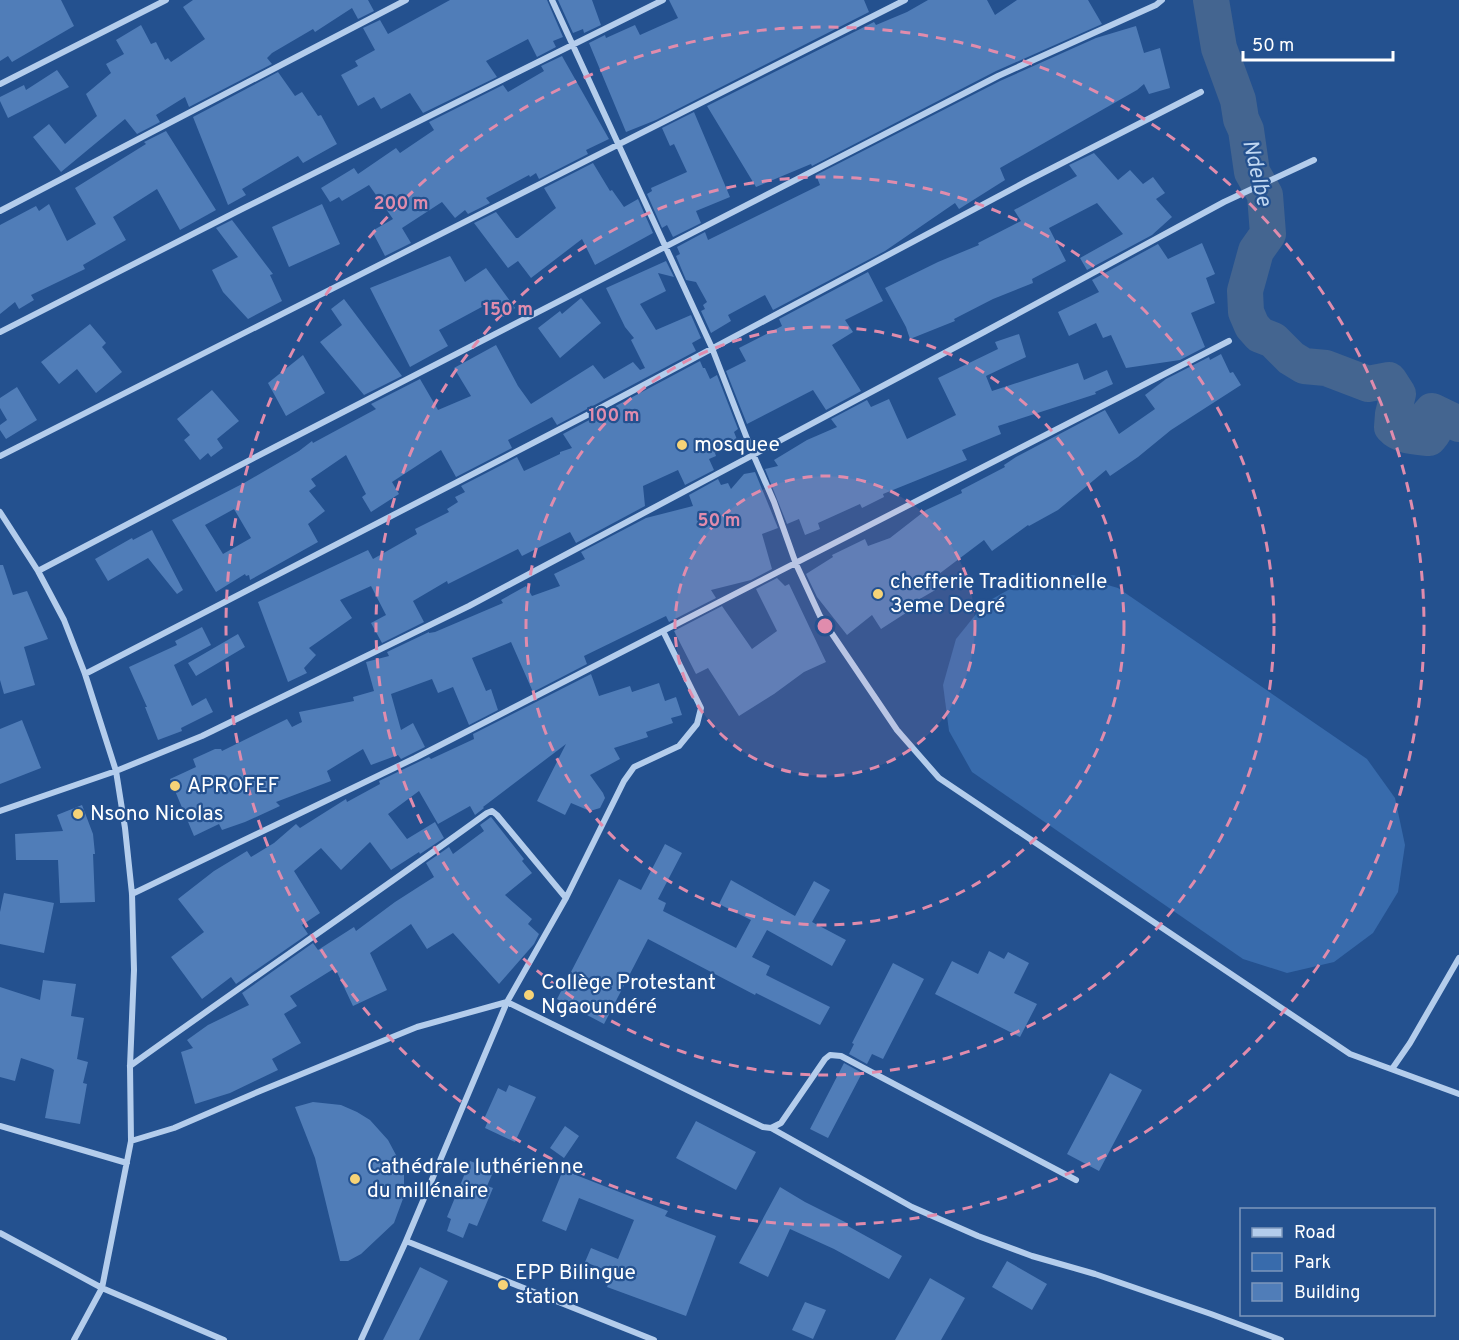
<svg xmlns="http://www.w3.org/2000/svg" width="1459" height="1340" viewBox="0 0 1459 1340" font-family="Overpass,sans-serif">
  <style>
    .green { fill: #386bac }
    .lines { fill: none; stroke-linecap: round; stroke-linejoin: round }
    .river { stroke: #446590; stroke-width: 36 }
    .building { fill: #507db8; fill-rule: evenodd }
    .minor { stroke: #b4cdec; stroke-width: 6 }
    .ring { fill: none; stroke: #e08cad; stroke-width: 3; stroke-dasharray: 10 8 }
    .poi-dot { fill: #f6d377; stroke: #24518f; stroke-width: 2 }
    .labels { text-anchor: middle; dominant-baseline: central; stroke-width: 4.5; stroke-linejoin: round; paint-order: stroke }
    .poi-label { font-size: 21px; fill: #fff; stroke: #24518f; text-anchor: start }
    .water-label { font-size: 22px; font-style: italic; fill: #c0d7f2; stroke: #24518f }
    .centre { fill: #e08cad; stroke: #24518f; stroke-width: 3 }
    .ring-label { font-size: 18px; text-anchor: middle; font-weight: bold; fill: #e08cad; stroke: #24518f; stroke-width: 4.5; stroke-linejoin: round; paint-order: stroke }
  </style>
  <rect width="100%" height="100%" fill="#24518f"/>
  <path class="green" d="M1073 575 1118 588 1367 759 1395 798 1405 845 1398 892 1373 933 1334 962 1287 973 1243 959 972 772 949 731 943 685 956 639 985 603 1026 580Z"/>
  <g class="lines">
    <path class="river" d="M1211 0 1219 48 1238 100 1241 119 1246 130 1252 172 1265 195 1268 234 1256 251 1245 291 1246 312 1252 326 1260 335 1273 340 1291 358 1304 366 1326 368 1368 384 1389 380 1398 394 1393 414 1392 427C1401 437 1417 437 1429 438L1433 433 1425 419 1432 411 1459 424"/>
  </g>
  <path class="building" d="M0 0H61L74 26 12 62 8 56 0 61Z
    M193 0H368L374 11 358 19 352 8 315 32 313 29 272 53 267 58 272 64 189 107 185 97 156 115 160 122 137 134 125 119 61 172 33 137 49 124 65 144 97 116 86 94 111 73 106 64 124 54 116 40 141 25 151 44 156 42 165 60 168 58 171 62 205 39 183 7Z
    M450 0H547L563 37 553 41 556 47 537 57 528 39 486 61 497 77 423 113 410 93 381 109 374 97 358 106 341 75 358 66 355 61 375 50 363 28 380 20 388 34Z
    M558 0H592L601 25 584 33 583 29 573 33Z
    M669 0H864L869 12 656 120 626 132 589 43 605 35 606 38 635 25 640 35 678 18Z
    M928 0H987L995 15 1017 0H1088L1102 24 996 71 812 166 811 164 756 187 707 106 874 22 876 25 907 12Z
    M1136 26 1144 53 1160 48 1170 88 1149 94 1144 84 1137 90 1000 168 1005 180 959 209 955 203 885 251 773 310 765 295 728 315 731 321 711 333 701 311 705 309 703 305 707 302 696 282 686 280 676 256 680 254 677 247 705 232 708 240 820 185 816 175 1000 81 1096 38Z
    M562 56 609 139 586 150 588 154 539 179 536 173 530 177 529 175 486 198 490 203 468 214 465 210 455 218 442 202 402 228 411 243 385 256 372 231 393 219 369 185 342 201 339 197 330 202 321 188 354 168 358 174 396 148 400 153 434 130 429 122 503 85 508 92 544 71 541 66Z
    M57 70 69 87 8 118 0 101V97L24 85 26 90Z
    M278 72 295 96 302 92 318 116 321 115 337 144 303 163 298 156 242 189 246 195 228 205 193 117Z
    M694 112 730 197 696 211 701 223 673 237 667 225 662 228 647 194 652 191 651 188 687 172 674 144 670 146 662 128Z
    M166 131 216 210 180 230 157 189 113 217 126 240 83 265 85 269 31 295 34 300 19 309 15 302 0 314V225L36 206 39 211 49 204 67 241 96 224 75 188 146 144 144 142Z
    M1094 153 1118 180 1130 170 1143 184 1153 177 1165 193 1156 199 1172 217 1152 235 1087 270 1080 258 1123 234 1097 203 1049 228 1066 261 1032 279 1033 283 993 299 954 319 955 321 910 339 906 327 885 288 938 262 979 245 978 243 1021 221 1014 210 1077 176 1069 165Z
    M593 163 610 191 612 190 624 207 638 199 653 233 595 265 582 239 531 278 518 261 508 268 474 223 496 212 516 238H518L556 208 544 188Z
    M322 204 340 244 289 267 272 227Z
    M232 220 273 274 270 275 282 301 248 319 223 292 212 270 238 257 216 228Z
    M1202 243 1215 274 1206 278 1215 303 1191 313 1205 347 1180 360 1126 368 1111 335 1103 338 1096 323 1069 336 1058 312 1099 292 1092 280 1158 244 1168 259Z
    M450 256 465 282 486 268 515 308 503 317 491 302 439 330 448 346 410 367 370 288Z
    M666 261 674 277 658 273 666 291 640 304 656 330 691 315 701 338 692 343 696 351 557 425 552 417 508 440 512 448 456 477 441 450 392 482 399 494 371 512 362 497 366 494 346 455 311 479 316 486 309 491 325 511 308 524 318 542 250 580 249 575 246 576 245 574 216 592 172 520 244 483 299 451 312 441 313 443 376 409 371 404 420 379 438 410 471 396 454 368 496 345 518 386 531 404 593 365 604 379 633 362 640 370 645 368 631 340 634 338 625 327 606 288ZM234 509 251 538 223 554 205 525Z
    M868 272 883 301 845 320 853 332 832 345 861 391 826 410 813 390 747 424 726 371 746 361 739 348 782 326 779 319Z
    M581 298 601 323 560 358 538 328 560 311 562 314Z
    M344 299 402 376 364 395 320 342 342 325 331 309Z
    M90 324 106 343 102 347 122 372 96 393 77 369 59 384 41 362Z
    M1019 334 1026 357 986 376 992 391 1078 363 1084 380 1107 370 1113 384 1095 392 1096 394 998 426 1001 434 962 450 967 460 883 494 884 497 862 508 860 504 818 523 820 529 805 535 799 519 787 524 765 469 778 466 774 460 807 440 837 427 831 419 867 400 871 407 889 399 907 439 956 415 938 378 998 349 995 342Z
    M1221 354 1230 373 1233 372 1241 385 1171 430 1138 457 1110 476 1106 470 1058 510 1029 526 1028 525 992 551 984 540 931 580 937 589 906 607 909 611 881 629 872 615 847 635 817 597 806 574 833 557 832 555 865 539 868 546 890 538 926 510 962 493 961 490 1005 467 1004 465 1016 457 1105 410 1119 434 1155 409 1145 395 1166 379 1209 357 1210 360Z
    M303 355 325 393 286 416 268 383Z
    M700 361 703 368H705L710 379 717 375 738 429 734 432 738 442 715 453 716 456 709 459 714 470 685 485 678 470 643 486 645 506 576 543 570 532 522 556 518 549 448 584 447 581 413 601 424 622 382 643 371 623 386 615 371 586 340 600 352 618 309 648 316 655 304 668 307 673 288 682 258 602 368 550 373 559 417 534 415 529 449 512 447 509 458 502 455 497 465 492 461 486 517 457 524 471 560 454V452L572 448 563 434Z
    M17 387 37 420 6 439 0 430V425L7 420 0 408V398Z
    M212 390 239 421 217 439 223 448 211 457 208 453 200 460 184 440 190 435 177 419Z
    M755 472 778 528 762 534 772 569 751 580 711 590 716 598 669 622 666 616 584 656 587 664 533 692 511 642 472 658 486 691 491 689 498 710 469 725 453 687 438 693 432 679 391 694 401 730 413 723 425 747 401 759 398 755 371 765 363 749 327 771 331 781 276 802 280 806 245 822 222 830 219 824 194 836 170 779 196 767 193 759 215 749H221L222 751 287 719 292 727 302 722 299 712 354 701 353 697 374 691 366 662 389 656 387 652 429 632V633L435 632 503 603 501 600 526 586 532 596 560 586 554 574 585 559 581 552 646 518 693 506 689 495 718 479 721 485 728 483 731 489 744 474Z
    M152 530 183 590 177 594 148 558 108 581 95 559 132 538 133 540Z
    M0 565H3L13 595 27 591 48 639 24 647 35 685 4 694 0 680Z
    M777 578 785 586 789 584 826 662 804 672 774 694 739 716 708 668 696 674 674 631 722 606 752 649 777 631 756 589Z
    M202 627 211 645 174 665 192 706 206 698 213 712 181 728 182 731 158 740 145 707H147L129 667 177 645 175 641Z
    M238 634 245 647 196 676 188 663Z
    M591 674 599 696 630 686 632 692 659 683 665 701 676 697 682 715 671 718 673 723 646 732 648 737 614 748 620 759 590 775 603 793 605 798 600 808 590 811 571 803 565 815 537 801 566 744 483 807 484 808 475 815 470 806 438 824 419 791 388 814 407 839 435 822 444 838 420 854 419 852 391 870 370 842 341 870 321 848 294 871 320 913 302 925 308 934 236 984 231 977 202 999 171 957 204 932 178 899 214 871 247 851 251 857 274 843 296 824 300 828 346 799 347 802 380 784 379 781 429 757 431 759 474 739 473 734Z
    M22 720 41 768 0 784V729Z
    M82 805 93 834 95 854H93L95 902 60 903 58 860H16L15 834 63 831 57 815Z
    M491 817 524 859 522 861 532 873 505 895 532 919 528 924 539 934 534 944 499 984 453 933 427 949 411 924 370 953 387 990 353 1006 335 968 290 996 297 1006 284 1014 301 1043 272 1059 278 1070 230 1093 195 1104 181 1052 193 1048 187 1040 208 1025 249 1005 242 993 313 943 318 950 354 927 356 931 395 902 434 877 426 863 449 847 453 854 484 831 480 825Z
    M665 844 682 853 658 899 666 903 663 911 736 948 751 920 719 904 731 880 795 916 814 881 830 890 812 922 846 940 832 966 767 930 752 957 770 966 766 975 830 1007 820 1025 756 993 755 995 648 939 604 1024 557 999 619 879 641 890Z
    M4 893 54 903 44 953 0 944V912Z
    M989 951 1004 959 1008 952 1029 963 1014 993 1037 1004 1020 1037 935 994 952 961 978 974Z
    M893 963 924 979 883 1059 872 1054 867 1064 849 1054 854 1044 852 1043Z
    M43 980 76 984 71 1016 84 1018 77 1059 88 1062 83 1083 87 1084 80 1124 45 1118 54 1070 51 1068 21 1058 15 1081 0 1077V987L40 1000Z
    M844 1063 862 1073 828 1138 810 1129Z
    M1110 1073 1142 1090 1099 1171 1067 1154Z
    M509 1085 536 1097 515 1142 485 1128 488 1121 484 1119 498 1088 506 1092Z
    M313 1102 341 1105 357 1112 370 1120 388 1140 404 1170V1196L394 1223 361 1254 348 1261H340L315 1158 295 1107Z
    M696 1121 756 1152 736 1190 676 1158Z
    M565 1126 579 1136 564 1158 550 1148Z
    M470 1161 494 1170 487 1186 493 1188 477 1226 469 1223 463 1238 447 1231 451 1219 447 1217Z
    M563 1170 668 1211 665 1216 716 1236 686 1316 607 1287 613 1273 585 1262 591 1248 618 1259 634 1220 579 1198 566 1231 542 1221Z
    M780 1187 805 1202 847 1223 846 1225 902 1256 889 1279 834 1249 790 1229 768 1277 739 1263Z
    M1007 1261 1047 1284 1032 1310 992 1287Z
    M420 1267 448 1281 419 1340H383Z
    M930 1278 965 1298 941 1340H895Z
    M805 1302 826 1310 813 1339 792 1330Z"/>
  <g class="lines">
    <path class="minor" d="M552 0 712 348 753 454 774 502 796 564 820 616 897 730 939 778 1350 1054 1459 1094
      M0 84 166 0
      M0 211 406 0
      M0 332 242 209 663 0
      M0 456 905 0
      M0 512 38 571 64 620 85 674 116 771 125 828 132 894 134 970 130 1066 131 1141 102 1288 74 1340
      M38 571 275 447 998 76 1156 5 1162 0
      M85 674 591 413 1027 181 1201 92
      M0 811 116 771 202 736 469 606 984 332 1224 202 1314 160
      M132 894 415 758 1229 341
      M130 1066C248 981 369 899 487 813L492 811 497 815 566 898
      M1392 1069 1410 1043 1459 958
      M0 1126 127 1163
      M771 1128 912 1207 978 1236 1032 1256 1095 1274 1211 1314 1281 1340
      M131 1141 174 1128 260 1091 417 1027 507 1002 566 898 624 781 634 767 679 746 697 724 701 708 663 631
      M0 1233 102 1288 224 1340
      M406 1241 507 1002 763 1127 771 1128 781 1123 825 1059 830 1055 841 1056 1076 1180
      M361 1340 406 1241 654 1340"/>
  </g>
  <circle cx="825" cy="626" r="150" fill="#e08cad" fill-opacity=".12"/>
  <g class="ring">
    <circle cx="825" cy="626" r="150"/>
    <circle cx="825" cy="626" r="299"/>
    <circle cx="825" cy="626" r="449"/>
    <circle cx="825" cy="626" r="599"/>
  </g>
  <g class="poi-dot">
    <circle cx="682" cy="445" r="6"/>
    <circle cx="878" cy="594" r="6"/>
    <circle cx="175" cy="786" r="6"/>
    <circle cx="78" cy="814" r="6"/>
    <circle cx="529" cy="995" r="6"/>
    <circle cx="355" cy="1179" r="6"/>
    <circle cx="503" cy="1285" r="6"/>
  </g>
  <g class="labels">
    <g class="poi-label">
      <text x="694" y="445">mosquee</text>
      <text x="890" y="582">chefferie Traditionnelle<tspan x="890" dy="24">3eme Degré</tspan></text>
      <text x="187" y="786">APROFEF</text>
      <text x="90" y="814">Nsono Nicolas</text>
      <text x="541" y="983">Collège Protestant<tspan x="541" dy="24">Ngaoundéré</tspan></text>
      <text x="367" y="1167">Cathédrale luthérienne<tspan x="367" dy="24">du millénaire</tspan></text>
      <text x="515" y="1273">EPP Bilingue<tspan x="515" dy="24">station</tspan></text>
    </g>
    <g class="water-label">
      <text transform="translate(1256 173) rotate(77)">Ndelbe</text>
    </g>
  </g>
  <circle cx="825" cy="626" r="9" class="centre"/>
  <g class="ring-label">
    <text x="401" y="209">200 m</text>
    <text x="508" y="315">150 m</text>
    <text x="614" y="421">100 m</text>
    <text x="719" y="526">50 m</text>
  </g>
  <rect x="1240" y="1208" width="195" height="108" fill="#24518f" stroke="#7c97bc" stroke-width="1.5"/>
  <rect x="1252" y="1228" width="30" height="9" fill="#b4cdec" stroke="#7c97bc" stroke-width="1.5"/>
  <text x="1294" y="1238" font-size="18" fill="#ffffff">Road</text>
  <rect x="1252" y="1253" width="30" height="18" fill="#386bac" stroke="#7c97bc" stroke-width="1.5"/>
  <text x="1294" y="1268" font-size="18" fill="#ffffff">Park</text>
  <rect x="1252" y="1283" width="30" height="18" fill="#507db8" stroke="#7c97bc" stroke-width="1.5"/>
  <text x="1294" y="1298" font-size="18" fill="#ffffff">Building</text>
  <path d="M1243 51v9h150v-9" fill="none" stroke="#ffffff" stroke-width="3"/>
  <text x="1252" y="51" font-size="18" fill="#ffffff" stroke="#24518f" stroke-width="4.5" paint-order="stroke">50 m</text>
</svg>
